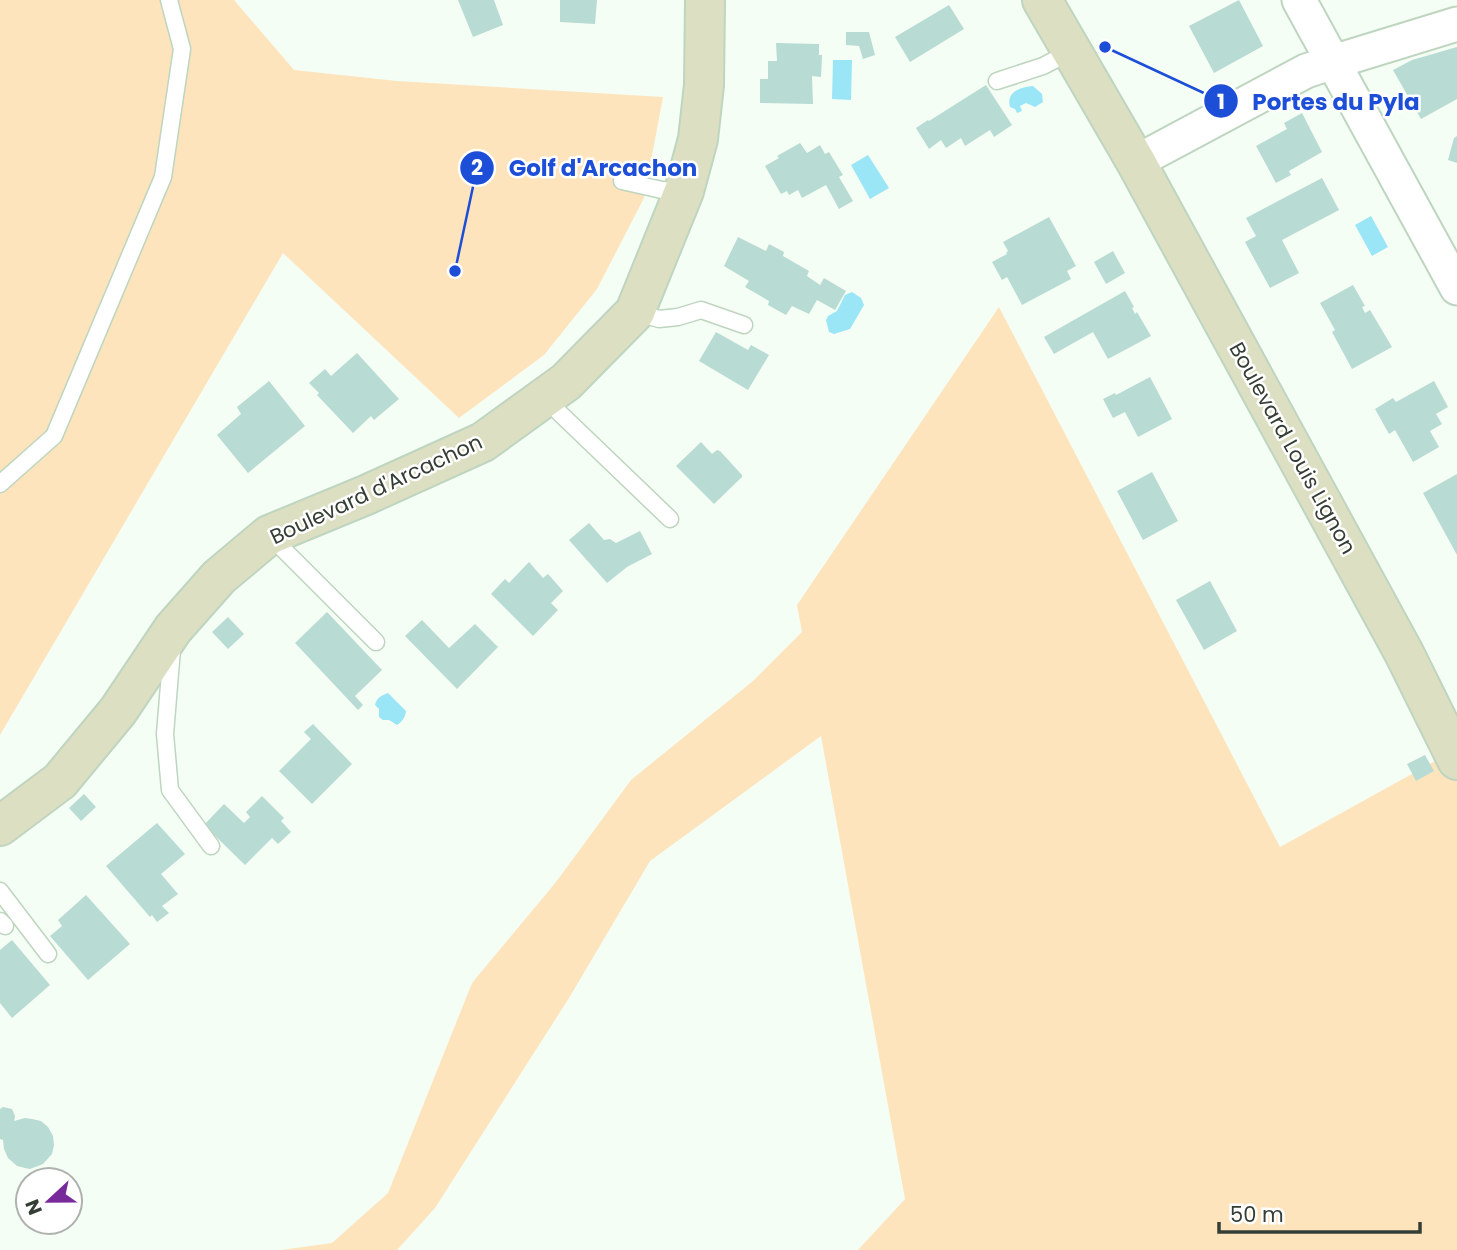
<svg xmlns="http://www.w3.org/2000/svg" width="1457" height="1250" viewBox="0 0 1457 1250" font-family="Poppins,sans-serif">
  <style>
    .green { fill: #fde4bc }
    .water { fill: #9ae6f7 }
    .building { fill: #b8dbd3 }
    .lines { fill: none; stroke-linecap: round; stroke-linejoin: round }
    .service-casing { stroke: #bed5bf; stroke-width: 19 }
    .minor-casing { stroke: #bed5bf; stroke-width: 37 }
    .secondary-casing { stroke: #bed5bf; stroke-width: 42 }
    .service { stroke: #fff; stroke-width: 16 }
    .minor { stroke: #fff; stroke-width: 33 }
    .secondary { stroke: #dddfc3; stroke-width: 38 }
    .labels { text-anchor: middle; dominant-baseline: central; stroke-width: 5; stroke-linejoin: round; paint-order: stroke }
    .street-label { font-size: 21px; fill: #353e35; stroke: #fff }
    .leader { fill: none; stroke: #1d4ed8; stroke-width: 2.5 }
    .callout-dot { fill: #1d4ed8; stroke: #fff; stroke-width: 2.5 }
    .mark-label { font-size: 21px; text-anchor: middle; font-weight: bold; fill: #fff }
    .callout-label { font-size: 23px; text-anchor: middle; font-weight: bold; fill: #1d4ed8; stroke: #fff; stroke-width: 5; stroke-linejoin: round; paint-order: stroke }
  </style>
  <rect width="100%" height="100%" fill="#f5fef5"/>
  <path class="green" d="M0 0H234L294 70 397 81 663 97 644 198 597 289 544 355 459 418 283 253 0 735Z
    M999 307 1280 847 1457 749V1250H858L905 1199 821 736 650 861 569 998 435 1208 397 1250H281L332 1243 388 1193 472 983 556 882 631 780 753 681 802 632 797 605Z"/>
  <path class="water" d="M833 60H852L851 100 832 99Z
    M1033 86 1042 94 1043 102 1035 107 1026 103 1020 106 1022 111 1017 113 1015 109 1010 107C1006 92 1020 87 1033 86Z
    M868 155 889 188 870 199 851 165Z
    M1371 216 1388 247 1372 256 1355 225Z
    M852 292 861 298 864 305 850 329 834 334 829 332 826 320 828 316 837 311 845 295Z
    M388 693 406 711C405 718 402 722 397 725L389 720H383L379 717V709L375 705C377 697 381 696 388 693Z"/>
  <path class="building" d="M458 0H494L503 25 473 37Z
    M560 0H597L595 24 560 22Z
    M1239 0 1263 46 1214 73 1189 26Z
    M949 5 964 29 910 62 895 37Z
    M846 32H869L875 55 863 59 859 46 846 45Z
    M776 43 819 44V55H822L821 77 812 76 813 104 760 103V79H768V61H777Z
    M1457 47V99L1421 119 1393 70 1412 60Z
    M986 85 1012 125 994 137 990 130 965 146 961 138 946 148 941 140 929 149 916 128 928 120 929 121Z
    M1302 113 1322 152 1289 171 1291 175 1276 183 1256 146 1287 129 1284 123Z
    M1457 136V163L1448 160 1454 138Z
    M800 143 807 153 820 145 825 154 829 152 843 175 839 177 853 201 839 209 826 185 802 198 798 190 789 195 787 191 781 194 765 166 779 158 777 156Z
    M1322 178 1339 210 1282 240 1299 273 1270 288 1245 242 1256 236 1246 218Z
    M1049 217 1076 266 1067 271 1071 279 1022 305 1007 277 1002 280 992 262 1007 254 1006 253 1008 251 1003 242Z
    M738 237 766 251 769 244 784 252 783 256 809 271 807 276 820 285 824 278 846 291 835 310 817 300 809 314 792 306 786 315 768 305 769 301 745 287 749 281 724 266Z
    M1113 251 1125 273 1106 284 1094 262Z
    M1353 285 1365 306 1362 307 1365 313 1370 310 1392 347 1352 369 1332 332 1335 330 1320 303Z
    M1125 291 1134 307 1132 308 1135 314 1137 312 1151 336 1108 359 1093 332 1054 354 1044 337Z
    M716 332 748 350 751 345 769 355 748 390 699 361Z
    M357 353 399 399 374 420 371 416 353 433 317 395 319 393 309 383 325 369 331 376Z
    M1150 377 1172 419 1138 437 1125 412 1113 418 1103 399 1115 393 1116 395Z
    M269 381 305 426 248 473 217 435 241 414 237 407Z
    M1434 381 1448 407 1436 414 1442 424 1430 431 1439 447 1413 462 1395 430 1389 434 1375 409 1393 398 1396 402Z
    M701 442 712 454 717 450 720 451 742 475V477L714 504 676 466Z
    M1152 472 1178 521 1143 540 1117 491Z
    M1457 474V555L1423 493Z
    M589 523 604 540 610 539 616 543 640 531 652 554 627 567 607 583 569 540Z
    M529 562 543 578 548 574 563 591 551 603 558 610 533 636 491 594 505 579 509 583Z
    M1210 581 1237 631 1204 650 1176 600Z
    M327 612 382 670 355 696 363 705 358 710 295 643Z
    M228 617 244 634 228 649 212 632Z
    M422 620 449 648 475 624 498 647 457 689 405 636Z
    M313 724 352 764 312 804 279 771 311 739 304 732Z
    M1425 755 1434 771 1416 781 1407 764Z
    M84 794 96 807 81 821 69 808Z
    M262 796 284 818 281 821 291 832 278 844 272 838 245 865 204 825 224 804 244 823 250 817 246 812Z
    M157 823 185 854 161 874 178 894 162 906 169 913 157 922 152 915 150 917 106 866Z
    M86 895 130 944 88 980 50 936 62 926 58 920Z
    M12 940 50 985 12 1018 0 1003V950Z
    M3 1107 12 1109 15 1116 14 1121 25 1118 32 1119 41 1121 48 1127 53 1136 54 1145 52 1154 43 1164 30 1169 25 1168 17 1166 8 1158 4 1149 3 1140 0 1139V1109Z"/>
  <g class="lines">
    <g class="service-casing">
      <path id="service" d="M997 81 1043 66 1072 51
        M622 181 662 190 684 191
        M635 312 659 319 678 317 701 310 744 325
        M544 398 670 519
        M0 484 54 436 163 177 182 49 169 0
        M269 535 376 642
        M172 649 165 734 170 790 211 846
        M0 891 48 954
        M0 921 5 926"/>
    </g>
    <g class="minor-casing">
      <path id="minor" d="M1299 0 1457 288
        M1136 162 1306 71 1333 62 1457 24"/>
    </g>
    <g class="secondary-casing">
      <path id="secondary" d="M1042 0 1136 162 1404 653 1457 760
        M0 826 60 781 118 711 173 629 219 577 269 535 366 495 483 442 566 382 635 312 684 191 698 139 704 85 705 0"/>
    </g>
    <use href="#service" class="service"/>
    <use href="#minor" class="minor"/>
    <use href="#secondary" class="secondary"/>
  </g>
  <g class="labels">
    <g class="street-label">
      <text transform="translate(1293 448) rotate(61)">Boulevard Louis Lignon</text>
      <text transform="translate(376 489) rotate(-25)">Boulevard d'Arcachon</text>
    </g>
  </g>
  <path class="leader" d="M1105 47L1221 101M455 271L477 168"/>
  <g class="callout-dot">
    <circle cx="1105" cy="47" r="7"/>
    <circle cx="455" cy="271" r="7"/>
    <circle cx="1221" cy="101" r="18"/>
    <circle cx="477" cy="168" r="18"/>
  </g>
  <g class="mark-label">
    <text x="1221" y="109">1</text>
    <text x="477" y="175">2</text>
  </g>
  <g class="callout-label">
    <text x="1336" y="110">Portes du Pyla</text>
    <text x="603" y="176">Golf d'Arcachon</text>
  </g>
  <g transform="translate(49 1201) rotate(248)"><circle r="33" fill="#ffffff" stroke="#aeb2ae" stroke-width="2"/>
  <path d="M0-5L12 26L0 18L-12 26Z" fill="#782a9b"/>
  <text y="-10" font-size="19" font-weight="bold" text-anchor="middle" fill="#353e35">N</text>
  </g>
  <path d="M1219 1222v10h201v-10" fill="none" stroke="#353e35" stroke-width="3.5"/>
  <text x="1230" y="1222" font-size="21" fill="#353e35" stroke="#ffffff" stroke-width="5" paint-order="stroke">50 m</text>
</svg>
